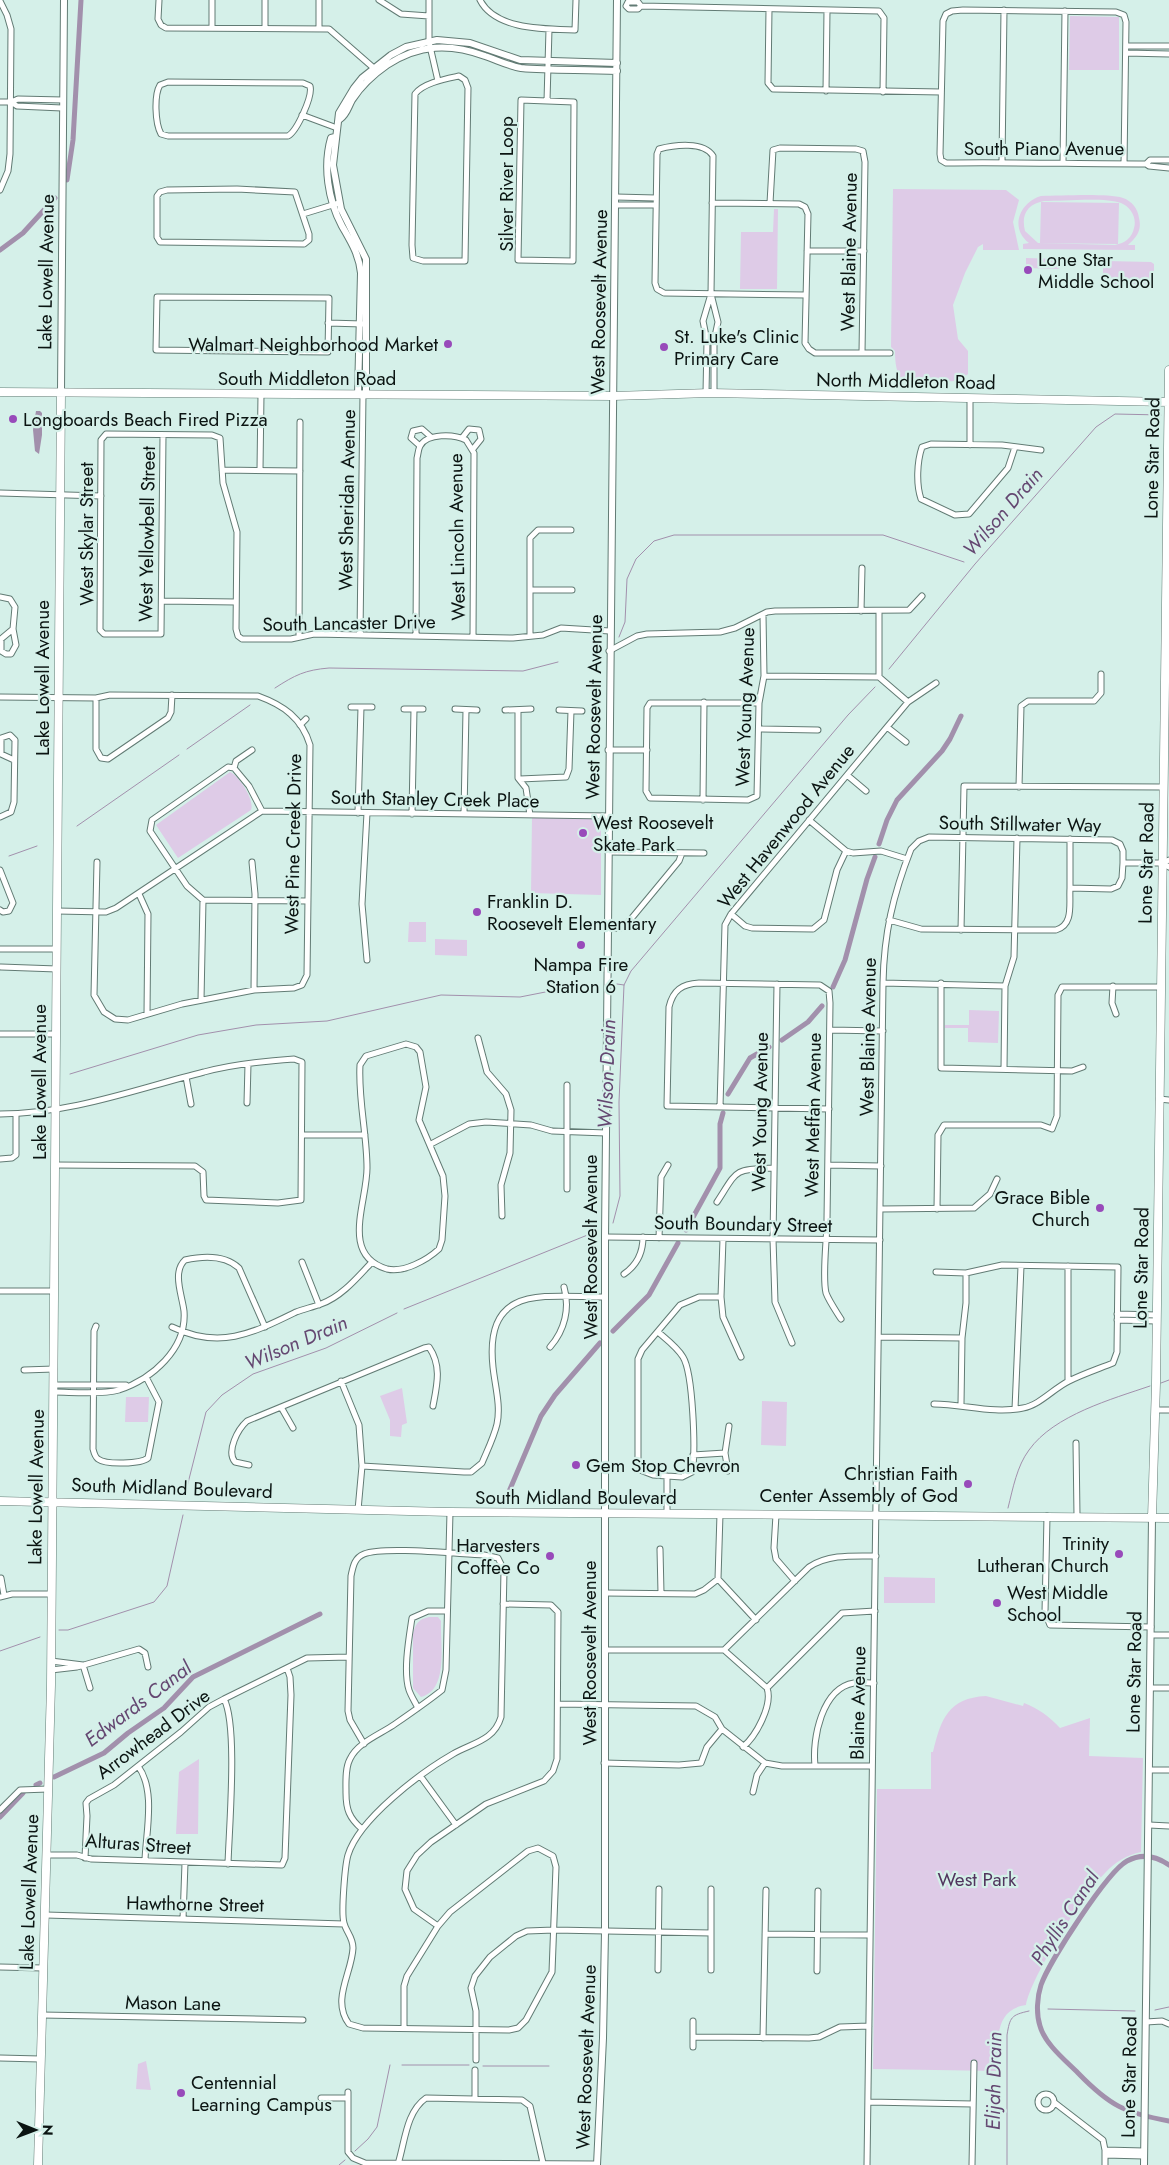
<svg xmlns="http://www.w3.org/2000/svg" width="1169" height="2165" viewBox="0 0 1169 2165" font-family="Jost,sans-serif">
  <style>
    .green { fill: #decbe7; fill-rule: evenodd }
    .water { fill: #a290ac }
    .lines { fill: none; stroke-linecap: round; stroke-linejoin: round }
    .stream { stroke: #a290ac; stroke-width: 1 }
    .canal { stroke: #a290ac; stroke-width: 5 }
    .minor-casing { stroke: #627b74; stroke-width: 7 }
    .tertiary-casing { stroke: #627b74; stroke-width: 8 }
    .secondary-casing { stroke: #627b74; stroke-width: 9 }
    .minor { stroke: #fff; stroke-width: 5 }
    .tertiary { stroke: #fff; stroke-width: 6 }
    .secondary { stroke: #fff; stroke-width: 8 }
    .poi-dot { fill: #984aba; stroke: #d5f0e9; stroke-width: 2 }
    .labels { text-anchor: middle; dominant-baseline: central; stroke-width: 4.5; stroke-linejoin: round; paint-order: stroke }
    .street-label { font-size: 19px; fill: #0b1412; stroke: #d5f0e9 }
    .poi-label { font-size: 19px; fill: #0b1412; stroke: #d5f0e9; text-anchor: start }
    .park-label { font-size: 19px; fill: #51355e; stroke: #d5f0e9 }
    .water-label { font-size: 20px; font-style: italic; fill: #644771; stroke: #d5f0e9 }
  </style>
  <rect width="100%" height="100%" fill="#d5f0e9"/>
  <path class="green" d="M1070 16 1119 17V70H1069Z
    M893 189 1006 190 1019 200 1013 222 1019 250H983V244L978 247 965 273 953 305 958 339 968 351V374C955 384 953 380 939 382 908 389 895 386 895 351L891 347Z
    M1041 196C1061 196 1106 193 1123 198 1132 201 1138 209 1139 218 1142 230 1137 237 1128 245H1135V250L1023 249V244L1029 243C1009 228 1020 202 1041 196ZM1044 201C1062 201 1106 197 1121 203 1131 207 1137 218 1134 228 1132 238 1125 243 1115 245L1038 243 1025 231C1021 215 1027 204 1044 201Z
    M1041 202 1119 203 1118 244 1040 243Z
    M774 209H778L777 289H740L741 232H773Z
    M1026 258 1059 259V269L1026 268Z
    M1106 261 1151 262 1154 264V282L1151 285 1131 284 1128 282 1126 284H1106L1103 282V263Z
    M230 772C239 776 255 800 251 810L178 858 156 825Z
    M532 817 597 818 601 820V895L531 893Z
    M409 922H426V942H408Z
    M435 939 467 940V956L435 955Z
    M969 1010 999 1011 998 1043 968 1042V1028H945V1025H969Z
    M402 1388 407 1423 402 1425 401 1437 390 1436V1420L380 1396Z
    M126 1397H149L148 1422H125Z
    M762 1401 787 1402 786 1446 761 1445Z
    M884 1577 935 1578V1603H884Z
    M429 1617H438L441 1621C440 1644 449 1690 421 1697L413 1688V1634C415 1624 419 1619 429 1617Z
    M986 1696 1023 1706 1024 1703C1039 1709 1049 1716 1060 1728L1090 1718 1089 1756 1143 1758 1141 1852C1127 1855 1115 1862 1105 1873 1083 1894 1031 1977 1026 2005 992 2010 999 2044 997 2071L873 2069 877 1789H931V1752H933C941 1719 948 1698 986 1696Z
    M199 1759 198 1834H176L179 1772Z
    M146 2061 151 2090 136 2089 138 2064Z"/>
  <path class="water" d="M36 411H40L42 413V435L39 454 35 451 33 430Z"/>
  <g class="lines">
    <path class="stream" d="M619 637 625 622 627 579 636 559 654 541 674 535H883L964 562
      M889 669 975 564 1096 427 1115 414 1161 415
      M275 688C295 675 305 670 329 668L523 671 558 662
      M187 749 250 705
      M77 826 179 755
      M9 856 37 846
      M617 984 624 985
      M70 1074 198 1035 256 1025 327 1021 441 995 520 997 581 985 598 984
      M613 1223 620 1196 619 1102 624 985 631 971 848 715 875 687
      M404 1309 595 1232
      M1161 1383 1169 1380
      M186 1491 206 1412 222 1395 253 1374 326 1348 397 1313
      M1008 1508C1013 1488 1017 1466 1029 1450 1054 1415 1112 1399 1150 1386
      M59 1630H68L154 1602 167 1586 183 1515
      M0 1651 40 1637
      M1048 2009 1135 2011
      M1155 2010 1169 2007
      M402 2065H469
      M483 2066H549
      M355 2151 368 2139 377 2127 390 2065
      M339 2165 345 2160
      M1007 2165V2035C1010 2017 1011 2015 1029 2011"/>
    <path class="canal" d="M67 180 73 140 81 0
      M0 250 23 233 55 198
      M879 844 887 820 897 800 942 751 950 739 961 716
      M833 987 845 960 867 879 875 857
      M782 1040 808 1022 822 1006
      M728 1094 750 1058 769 1047
      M686 1230 720 1168V1124L723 1113
      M613 1331 649 1295 678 1243
      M505 1501 541 1416 555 1395 600 1343
      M54 1777 104 1753 128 1733 164 1708 193 1677 320 1614
      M36 1785 40 1783
      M0 1817 23 1793
      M1169 1865C1156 1856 1142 1853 1127 1861 1107 1872 1049 1962 1041 1985 1037 1997 1036 2014 1040 2026 1045 2044 1065 2060 1078 2073 1110 2106 1125 2113 1169 2121"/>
    <g class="minor-casing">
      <path id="minor" d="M159 0 158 19 161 25 166 28 329 29 376 70
        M212 0V27
        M379 0 401 14 429 16
        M429 0V42L438 81
        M480 0C495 30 545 29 575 30L576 0
        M0 1 7 15 11 29 10 154 8 171 0 190
        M641 6 638 2H628L626 6 629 9H638L641 6 879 11 884 18 883 92
        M769 9 768 83 773 89 941 92
        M265 27V0
        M319 29V0
        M1126 46H1169
        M1126 53 1169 54
        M459 76 465 80 468 88 465 261H423L413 258 412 245 415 94C423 83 445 79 459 76Z
        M168 82 303 83 310 86C313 96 297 131 288 136H168L161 134C155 123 154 95 160 85Z
        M826 91 827 10
        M521 100 574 102 573 261 518 260Z
        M547 101 549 29
        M0 102H11
        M62 108 17 106 11 102 18 99 63 100
        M302 115 337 128
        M1169 160H1150L1146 164 1149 166 1169 168
        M1002 162 1004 10
        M1063 163 1065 11
        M1124 164 1126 22 1124 15 1116 12 963 10 952 11 946 14 943 21 940 154 941 160 946 163C1013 162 1079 164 1146 164
        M237 189 295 192 309 234V240L304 244 160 242 157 237V196L160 192 167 190Z
        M616 197 656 198
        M712 203 799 204 805 207 808 214 805 343 809 349 815 353H890
        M770 203 773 150 780 148 856 149 863 151 865 162 862 353
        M615 205H656
        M303 214 339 203
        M807 251H864
        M711 294 713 156C704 141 674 145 659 149L657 154 655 283 657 289 664 293 806 295
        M157 297 329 298 328 352 156 350Z
        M328 323 363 324
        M706 393 707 341 703 321 711 294 718 322 714 341V393
        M163 435 161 634H104L100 630 101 440 106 434 212 435 220 438 223 483 237 532 236 629 238 636 242 639H291L314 634 513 638 543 635 561 628 610 631
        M462 438 469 429 479 430 481 439 473 449
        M970 445V398
        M420 446 411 438 413 431 422 429 431 437
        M1015 447 1008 468 969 514 955 515 921 499C916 484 917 462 922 447L931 444 1002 445 1041 450
        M222 470 300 471
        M260 470 261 394
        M0 493 101 496
        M530 590H572
        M0 597 10 599 15 607 13 629 16 645 11 654H6L1 651V639L13 629
        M162 601 236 602
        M861 611 862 568
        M360 635 363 394
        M530 635V538L538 530H571
        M416 636 417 458C418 455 418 450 420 446 427 433 454 434 466 440L474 453 473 637
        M299 637 300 422
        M609 651 637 636 647 634 720 632 735 628 767 612 775 611 909 610 922 596
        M764 676 879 677 908 702
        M879 677V611
        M0 697 96 698 110 695 258 696C283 705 302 718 310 745L307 975 302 985 294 988 254 990 182 1004 128 1020 115 1019 104 1012 94 995 97 862
        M96 698V749L101 758 108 759 168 718 171 712 172 695
        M759 703H650L647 708 646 791 650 798 748 800 757 796 759 703 764 676 763 615
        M351 707H361
        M404 709H414
        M455 709 477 710
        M505 710 531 709
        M518 710V778L526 788 530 815
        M559 710 582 711
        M300 725 306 719
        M887 727 906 742
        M759 729 818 730
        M608 750H647
        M234 768 236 761 252 750
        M847 775 866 791
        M520 779 566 777 569 769 571 711
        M1019 787 1021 706 1028 701H1094L1101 693V674
        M703 800 704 702
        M262 811 249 786 234 768 228 767 152 820 150 831 187 886 203 900 308 901
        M358 813 361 707H372
        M412 814 414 709H423
        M464 814 466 710
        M0 817 11 812 14 802 15 740 10 735 1 738V754L14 760
        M809 820 846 851 853 853 881 851 907 859
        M608 852 704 853
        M252 862 255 894 254 990
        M1162 863 1169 867
        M0 870 13 903 9 911 3 912 0 910
        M1070 888V839
        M139 894 148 914 147 1014
        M57 911 106 912 116 908 262 811 608 816
        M731 914 745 926 752 928 813 929 824 920 837 870 846 851
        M889 920 921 929 1056 930C1074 925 1069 904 1070 888L1111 889 1118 886 1122 878 1123 863
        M607 929 620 928 626 925 679 861 682 853
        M961 930 964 786 1164 787
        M0 949H57
        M367 960 362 904 367 813
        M1 967 57 969
        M883 983 1005 986
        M941 983V1068L1072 1071 1083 1067
        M777 984 773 1239 775 1302 792 1343
        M1113 986 1112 1003 1116 1014
        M201 1000 203 900
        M830 1030 883 1031
        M0 1034H56
        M478 1038 487 1072 506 1094 511 1110 510 1153 501 1185 502 1216
        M406 1044 416 1047 420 1052 426 1087 419 1120 443 1176 445 1196 442 1240 439 1249C427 1260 404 1273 387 1269 340 1255 367 1203 367 1168 367 1134 358 1099 360 1065L366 1056Z
        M1004 1069 1005 986 1014 957 1017 838
        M186 1077 191 1104
        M1159 1099 1169 1100
        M247 1103 248 1064
        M720 1107 725 925 731 914 887 727 908 702 936 683
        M829 1109 667 1106 669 1007C673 990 682 984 699 983L820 985 829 991 830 1003C829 1076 828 1148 827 1220 827 1239 822 1276 826 1293 829 1301 836 1311 841 1319
        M0 1114C71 1114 136 1089 204 1072 233 1064 264 1061 294 1059L302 1062 301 1200 278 1203 206 1200 204 1196 203 1172 195 1166 55 1165
        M303 1135H365
        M431 1144 469 1124 486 1122 531 1125 552 1131 606 1133
        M0 1159 12 1158 16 1155V1114
        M828 1165 881 1166
        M567 1189V1085
        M717 1202C739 1168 733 1170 774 1168
        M881 1209 974 1208 990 1194 997 1179
        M937 1209 938 1135 944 1125H1041L1052 1129 1057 1116 1058 995 1062 987H1161
        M605 1237 880 1240
        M659 1238 661 1177 668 1165
        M723 1239 721 1297 723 1317 741 1357
        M302 1262 319 1305
        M1068 1266V1381
        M624 1274C637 1265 643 1253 643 1237
        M0 1291H53
        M1117 1314 1157 1315
        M1117 1320 1157 1321
        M96 1326 94 1331 93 1449C94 1453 95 1457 98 1459 106 1465 141 1464 148 1458L159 1402 146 1377
        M172 1327C220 1350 253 1333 296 1312 304 1309 313 1307 321 1304 341 1297 357 1278 371 1263
        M658 1332C666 1339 677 1347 683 1357 693 1373 696 1452 692 1472L682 1477 667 1476
        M879 1337 962 1338
        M550 1347C565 1330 570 1308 564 1287
        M24 1370 54 1369
        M341 1381 359 1425 362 1466 358 1510
        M54 1385H126
        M54 1392C71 1392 102 1395 119 1390 152 1379 187 1349 184 1311 182 1295 172 1272 185 1260 203 1256 225 1255 239 1268L265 1327
        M934 1404C963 1404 993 1414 1023 1408 1040 1405 1054 1388 1069 1381 1083 1374 1098 1369 1113 1363L1117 1352 1118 1267 1002 1265 966 1273 936 1272
        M961 1404 962 1338 966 1303V1273
        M281 1407 293 1428
        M1015 1409 1021 1266
        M1156 1410H1169
        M1076 1443 1077 1516
        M693 1455 725 1453
        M249 1465 235 1462C226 1451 238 1429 247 1421L424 1348 429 1347C442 1366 437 1385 433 1406
        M362 1466 464 1472H471L482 1463C487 1451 494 1437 497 1424 501 1406 495 1386 493 1367 484 1283 544 1297 605 1297
        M728 1471 725 1453 729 1426
        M667 1513V1476L653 1475 640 1470 638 1463V1359L642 1350 680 1305 699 1297H721
        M720 1514 718 1579 756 1620
        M776 1515 774 1548 776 1559 795 1581
        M1047 1516 1045 1613 1050 1625 1151 1627
        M660 1549 661 1593
        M1 1578 4 1595
        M605 1593 695 1594 704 1590 718 1579
        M0 1597 12 1594H51
        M1151 1635H1169
        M605 1650H724L809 1567C829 1554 853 1556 876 1556
        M724 1650 767 1688
        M51 1661 83 1665
        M83 1665 90 1688
        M51 1670 77 1667 139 1649 145 1653 148 1667
        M1150 1688H1169
        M224 1699C238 1725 229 1829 228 1864
        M558 1704 696 1706 715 1717 722 1729 765 1763 782 1766H872
        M418 1708C415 1702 411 1696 409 1690 403 1671 409 1638 412 1618L428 1611H447
        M364 1744 350 1720 348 1711 351 1576C353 1567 354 1558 364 1554 384 1546 458 1554 484 1555L498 1558 504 1570 501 1717C494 1741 472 1743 453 1754 420 1773 359 1819 348 1855 345 1865 341 1913 344 1923 346 1932 353 1937 353 1948 352 1973 331 2000 349 2024L363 2028 509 2030 518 2028 526 2020 552 1972 556 1867 553 1856 538 1848 528 1851 450 1912 438 1926 407 1976 404 1986V2028
        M743 1747C756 1736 773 1705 767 1688L842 1613 875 1611
        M604 1763 679 1765 701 1763 707 1747 722 1729
        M815 1765C812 1739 822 1688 854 1683 860 1682 867 1683 874 1683
        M138 1766C156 1790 146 1832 145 1860
        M1149 1770H1169
        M421 1777 456 1825
        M753 1792 757 1775 765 1763
        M0 1810 20 1790 48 1789
        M1149 1825 1169 1826
        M362 1829C349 1818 346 1809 346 1793 346 1782 345 1768 350 1759 358 1742 381 1734 395 1724 411 1713 427 1702 442 1690L446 1670 450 1512
        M47 1855H77L91 1859 282 1865 285 1858 291 1695 290 1677 287 1668
        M85 1858 87 1816 86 1803 89 1799 114 1785 181 1732 209 1707 224 1699 307 1658 349 1657
        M46 1915 344 1924
        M183 1919 185 1863
        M438 1926 414 1909 405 1889 407 1871 417 1855 431 1842 486 1804 544 1781 553 1771 557 1759 558 1612 551 1605 503 1604
        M765 1934 870 1935
        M0 1967 43 1968
        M658 1970 659 1889
        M711 1970V1889
        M817 1971 818 1891
        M42 2015 303 2020
        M1146 2022 1162 2021 1169 2024
        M693 2037 809 2038 819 2037 840 2027 869 2026
        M763 2038 766 1890
        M693 2047V2021
        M0 2058 40 2059
        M476 2060V2011L471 1988 475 1976 490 1957 516 1936 527 1931 554 1930 711 1933
        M348 2092V2152L353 2158 365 2163 597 2164
        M1038 2102a8 8 0 1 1 16 0a8 8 0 1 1-16 0Z
        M321 2098H348
        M475 2099V2070
        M868 2102 973 2104
        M1055 2103 1103 2140 1105 2150V2165
        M1105 2150 1144 2151
        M1105 2155 1144 2156
        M398 2164C405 2142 406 2112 426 2098L522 2100 530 2106 543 2163
        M867 2165 883 983C884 933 893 895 911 849L919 841 929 837 1112 840 1120 844 1123 851V863H1162L1169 860
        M972 2165 974 2063"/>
    </g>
    <g class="tertiary-casing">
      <path id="tertiary" d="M340 119C347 114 348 107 352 100 361 86 374 74 387 65 419 44 450 43 485 56 497 60 509 66 521 68 553 71 585 69 617 71
        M335 137 331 138C323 166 328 200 342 226 351 242 359 254 361 273L358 394
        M61 392 64 0
        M366 394V259L341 209 333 165 339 113 354 88 362 78 391 55 406 47 437 40 470 43 520 60 617 63
        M597 2165 603 2038 605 1932V1237L617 0
        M1144 2165 1152 1518"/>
    </g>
    <g class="secondary-casing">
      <path id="secondary" d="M0 392 613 396 710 393 1169 402
        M0 1501 450 1512 1169 1518
        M1152 1518 1156 1383 1169 370
        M38 2165 51 1685 61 392"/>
    </g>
    <use href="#minor" class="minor"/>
    <use href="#tertiary" class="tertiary"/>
    <use href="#secondary" class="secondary"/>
  </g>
  <g class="poi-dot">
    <circle cx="1028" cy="270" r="5"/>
    <circle cx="448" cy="344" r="5"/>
    <circle cx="664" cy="347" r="5"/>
    <circle cx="13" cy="419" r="5"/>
    <circle cx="583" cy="833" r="5"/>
    <circle cx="477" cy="912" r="5"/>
    <circle cx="581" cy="945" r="5"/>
    <circle cx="1100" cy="1208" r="5"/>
    <circle cx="576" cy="1465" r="5"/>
    <circle cx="968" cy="1484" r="5"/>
    <circle cx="1119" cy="1554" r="5"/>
    <circle cx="550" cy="1556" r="5"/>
    <circle cx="997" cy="1603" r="5"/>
    <circle cx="181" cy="2093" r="5"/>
  </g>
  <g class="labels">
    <g class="street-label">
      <text x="1044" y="148">South Piano Avenue</text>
      <text transform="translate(506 184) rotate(-90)">Silver River Loop</text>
      <text transform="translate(849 252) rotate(-89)">West Blaine Avenue</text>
      <text transform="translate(46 272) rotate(-89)">Lake Lowell Avenue</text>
      <text transform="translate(599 302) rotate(-89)">West Roosevelt Avenue</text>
      <text x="307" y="378">South Middleton Road</text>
      <text transform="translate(906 381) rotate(1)">North Middleton Road</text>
      <text transform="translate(1152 458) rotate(-89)">Lone Star Road</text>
      <text transform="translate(347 500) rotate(-89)">West Sheridan Avenue</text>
      <text transform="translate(86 534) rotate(-90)">West Skylar Street</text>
      <text transform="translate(147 534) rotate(-89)">West Yellowbell Street</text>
      <text transform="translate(457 537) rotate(-91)">West Lincoln Avenue</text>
      <text transform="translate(349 623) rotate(-1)">South Lancaster Drive</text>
      <text transform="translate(42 678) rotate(-90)">Lake Lowell Avenue</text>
      <text transform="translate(594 707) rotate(-89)">West Roosevelt Avenue</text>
      <text transform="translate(745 707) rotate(-88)">West Young Avenue</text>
      <text transform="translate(435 799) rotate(1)">South Stanley Creek Place</text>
      <text transform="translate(1020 824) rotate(1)">South Stillwater Way</text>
      <text transform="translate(786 826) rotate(-51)">West Havenwood Avenue</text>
      <text transform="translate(293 844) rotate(-89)">West Pine Creek Drive</text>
      <text transform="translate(1146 863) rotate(-89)">Lone Star Road</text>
      <text transform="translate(868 1037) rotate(-89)">West Blaine Avenue</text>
      <text transform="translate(39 1082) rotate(-90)">Lake Lowell Avenue</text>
      <text transform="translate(760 1112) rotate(-89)">West Young Avenue</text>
      <text transform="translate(813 1115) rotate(-89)">West Meffan Avenue</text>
      <text transform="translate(743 1224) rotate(1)">South Boundary Street</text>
      <text transform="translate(590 1247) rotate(-90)">West Roosevelt Avenue</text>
      <text transform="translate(1141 1268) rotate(-89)">Lone Star Road</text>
      <text transform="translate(36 1487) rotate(-89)">Lake Lowell Avenue</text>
      <text transform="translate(172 1488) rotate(2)">South Midland Boulevard</text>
      <text x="576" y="1497">South Midland Boulevard</text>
      <text transform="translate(589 1653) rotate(-90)">West Roosevelt Avenue</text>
      <text transform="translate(1134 1672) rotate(-89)">Lone Star Road</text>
      <text transform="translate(858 1703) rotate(-89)">Blaine Avenue</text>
      <text transform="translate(153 1734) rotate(-37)">Arrowhead Drive</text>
      <text transform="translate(138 1844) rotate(4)">Alturas Street</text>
      <text transform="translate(29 1892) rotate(-88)">Lake Lowell Avenue</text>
      <text transform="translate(195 1904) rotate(1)">Hawthorne Street</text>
      <text transform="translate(173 2003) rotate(1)">Mason Lane</text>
      <text transform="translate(586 2057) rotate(-88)">West Roosevelt Avenue</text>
      <text transform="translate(1129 2077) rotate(-89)">Lone Star Road</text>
    </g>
    <g class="poi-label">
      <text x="1038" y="259">Lone Star<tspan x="1038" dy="22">Middle School</tspan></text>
      <text x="674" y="336">St. Luke's Clinic<tspan x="674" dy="22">Primary Care</tspan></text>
      <text x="438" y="344" text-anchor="end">Walmart Neighborhood Market</text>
      <text x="23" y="419">Longboards Beach Fired Pizza</text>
      <text x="593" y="822">West Roosevelt<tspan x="593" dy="22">Skate Park</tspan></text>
      <text x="487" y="901">Franklin D.<tspan x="487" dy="22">Roosevelt Elementary</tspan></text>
      <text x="581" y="964" text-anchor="middle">Nampa Fire<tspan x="581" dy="22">Station 6</tspan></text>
      <text x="1090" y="1197" text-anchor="end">Grace Bible<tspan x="1090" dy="22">Church</tspan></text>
      <text x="586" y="1465">Gem Stop Chevron</text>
      <text x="958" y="1473" text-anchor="end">Christian Faith<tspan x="958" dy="22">Center Assembly of God</tspan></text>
      <text x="1109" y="1543" text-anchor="end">Trinity<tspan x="1109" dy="22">Lutheran Church</tspan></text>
      <text x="540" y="1545" text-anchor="end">Harvesters<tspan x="540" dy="22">Coffee Co</tspan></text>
      <text x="1007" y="1592">West Middle<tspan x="1007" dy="22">School</tspan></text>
      <text x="191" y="2082">Centennial<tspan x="191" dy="22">Learning Campus</tspan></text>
    </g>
    <g class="park-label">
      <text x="977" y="1879">West Park</text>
    </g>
    <g class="water-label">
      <text transform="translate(1003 512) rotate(-49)">Wilson Drain</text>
      <text transform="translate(607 1074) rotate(-88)">Wilson Drain</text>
      <text transform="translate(296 1343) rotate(-23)">Wilson Drain</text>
      <text transform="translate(138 1704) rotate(-37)">Edwards Canal</text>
      <text transform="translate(1065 1918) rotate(-57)">Phyllis Canal</text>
      <text transform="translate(994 2081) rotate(-89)">Elijah Drain</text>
    </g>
  </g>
  <g transform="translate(35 2130) rotate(91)" stroke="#d5f0e9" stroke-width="4" paint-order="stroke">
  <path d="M0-4L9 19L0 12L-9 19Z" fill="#0b1412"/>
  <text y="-8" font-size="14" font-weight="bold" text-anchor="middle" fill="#0b1412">N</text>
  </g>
</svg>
